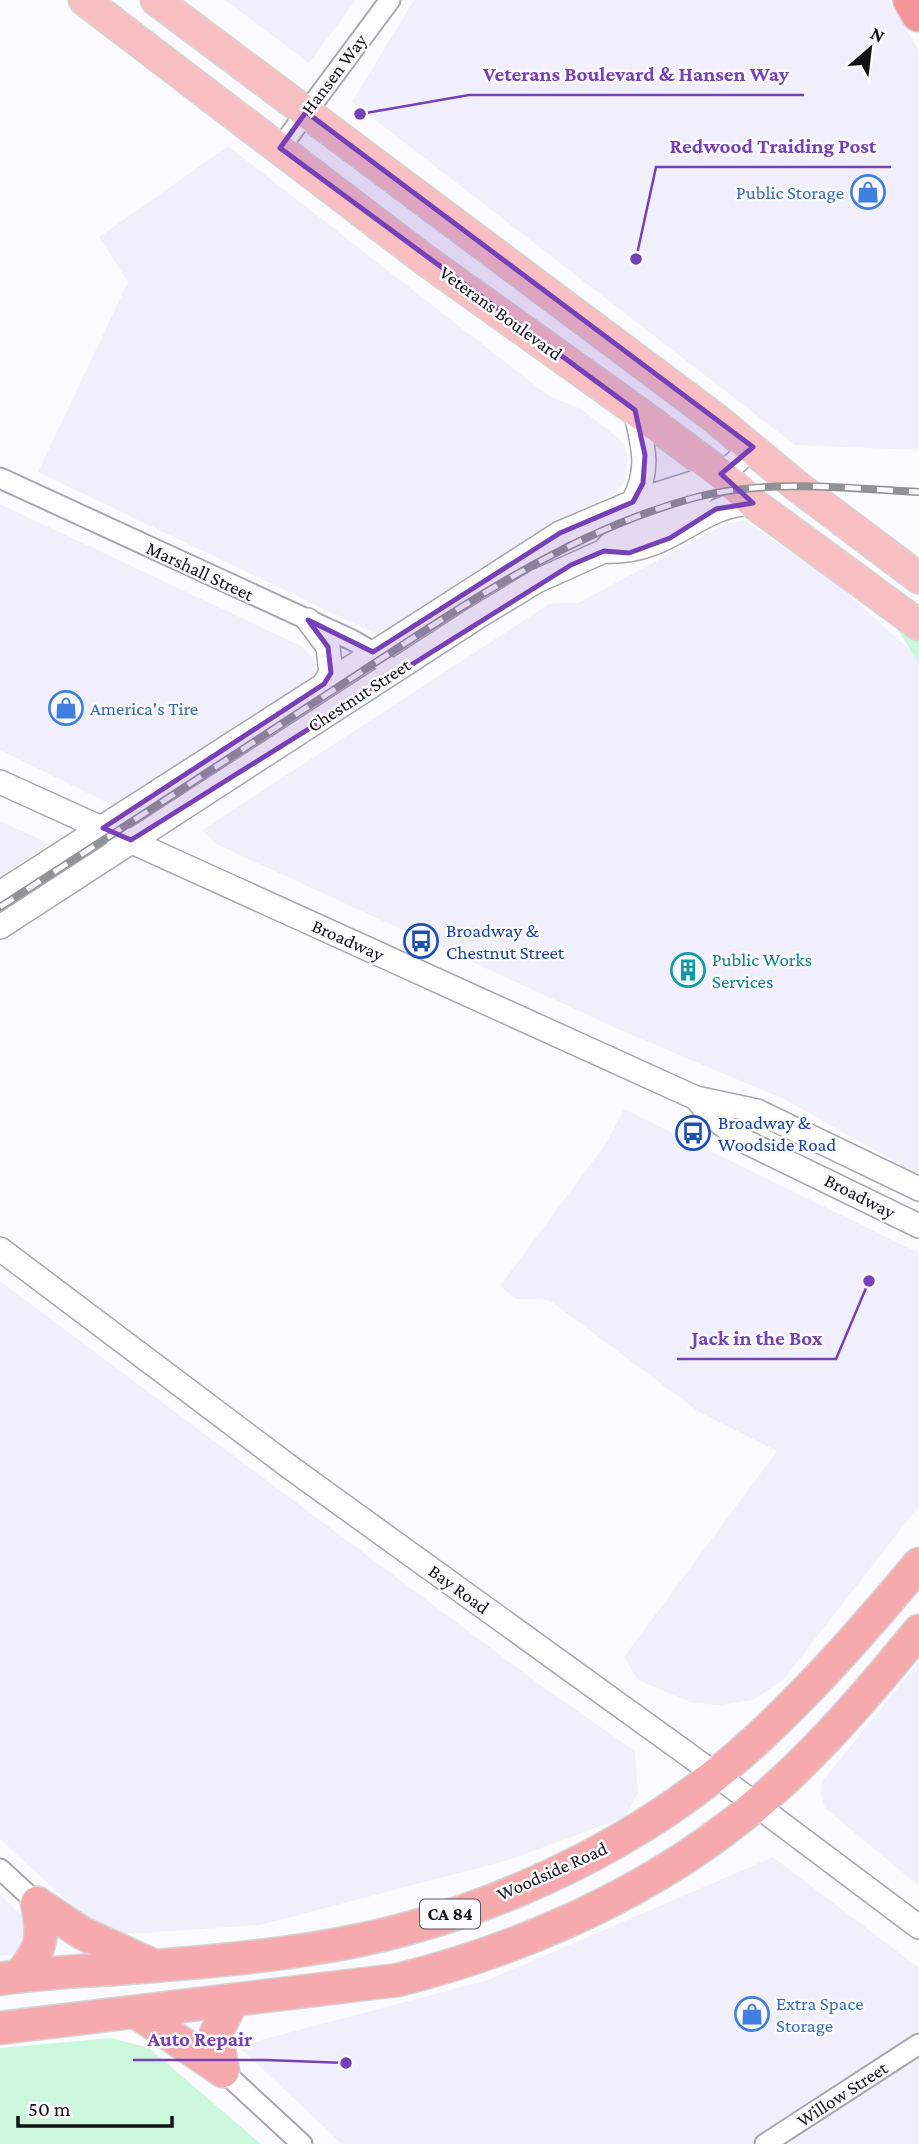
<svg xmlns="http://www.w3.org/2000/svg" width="919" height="2144" viewBox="0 0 919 2144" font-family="'Crimson Pro',serif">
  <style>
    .built { fill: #f2effd }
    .green { fill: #cbf8dc }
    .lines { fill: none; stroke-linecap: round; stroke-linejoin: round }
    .minor-casing { stroke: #a8a6af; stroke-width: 23 }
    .tertiary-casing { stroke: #a8a6af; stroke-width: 26 }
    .primary-casing { stroke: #d4d4d5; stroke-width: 33 }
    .trunk-casing { stroke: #d4d4d5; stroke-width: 35 }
    .motorway-casing { stroke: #d4d4d5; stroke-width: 38 }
    .minor { stroke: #fff; stroke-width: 19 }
    .tertiary { stroke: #fff; stroke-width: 23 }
    .primary { stroke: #f8bfc2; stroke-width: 30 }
    .trunk { stroke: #f6aaae; stroke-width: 32 }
    .motorway { stroke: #f49499; stroke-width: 35 }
    .rail-casing { stroke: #929195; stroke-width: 8 }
    .rail { stroke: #fbfafe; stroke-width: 5; stroke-dasharray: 16; stroke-linecap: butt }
    .marked { fill: #7641b8; fill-opacity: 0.2; stroke: #7641b8; stroke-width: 5; stroke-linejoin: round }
    .labels { text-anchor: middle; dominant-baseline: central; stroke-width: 5; stroke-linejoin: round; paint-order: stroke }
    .shield { fill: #fbfafe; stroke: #58575a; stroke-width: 2 }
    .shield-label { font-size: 18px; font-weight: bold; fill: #121114 }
    .street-label { font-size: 19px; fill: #121114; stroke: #fbfafe }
    .shop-label { font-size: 19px; fill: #366cbe; stroke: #fbfafe; text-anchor: start }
    .transit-label { font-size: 19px; fill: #164399; stroke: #fbfafe; text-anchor: start }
    .culture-label { font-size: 19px; fill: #0d838f; stroke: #fbfafe; text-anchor: start }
    .leader { fill: none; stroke: #7641b8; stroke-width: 2.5 }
    .callout-dot { fill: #7641b8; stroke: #fbfafe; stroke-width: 2.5 }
    .callout-label { font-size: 21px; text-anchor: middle; font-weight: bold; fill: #7641b8; stroke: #fbfafe; stroke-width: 5; stroke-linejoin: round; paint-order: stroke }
  </style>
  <rect width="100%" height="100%" fill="#fbfafe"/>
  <path class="built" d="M225 0H356L309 63Z
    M414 0H888L919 50V450L795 445 352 102Z
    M228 146 549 396 581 409 617 437 624 444 628 460 624 483 615 493 561 519 378 635 38 472 128 282 99 237Z
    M0 504 303 647 316 662 314 679 114 806 0 750Z
    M744 520 832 580 919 658V1175L786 1100 620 1030 216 844 202 830 549 604 578 603 726 524Z
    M0 821 50 844 0 876Z
    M624 1109 919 1253V1506L783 1680 753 1700 719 1705 692 1703 638 1680 624 1657 777 1451 699 1412 549 1300 516 1299 500 1286 607 1142Z
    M0 1281 543 1687 635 1751 638 1793 625 1817 509 1860 260 1925 113 1935 85 1918 0 1839Z
    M919 1662V1886L825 1808 821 1794 822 1782 827 1775Z
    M773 1857 919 1968V2144H342L238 2046 488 1980Z
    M0 1894 25 1919 26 1936 18 1954 0 1956Z"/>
  <path class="green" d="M893 622 919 642V664Z
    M111 2038 149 2048 261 2144H0V2048Z"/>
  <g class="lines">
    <g class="minor-casing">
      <path id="minor" d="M280 148 390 0
        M0 478 352 640 373 652 394 672
        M0 1869 37 1903
        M223 2071 302 2144
        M765 2144 919 2044"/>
    </g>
    <g class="tertiary-casing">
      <path id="tertiary" d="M633 502C651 468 643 446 635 410
        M604 551C671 555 695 505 753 503
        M308 620 328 647 331 673 324 684
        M0 782 696 1098 757 1111 919 1189
        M0 893 560 533 633 502 718 475
        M0 927 476 618 537 581 604 551 620 534 669 516 697 497 753 447
        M696 1098 709 1114 742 1140 919 1226
        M0 1249 291 1468 715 1774 919 1927"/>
    </g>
    <g class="primary-casing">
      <path id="primary" d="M84 0 425 260 635 410 721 474 753 503 919 625
        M156 0 715 418 798 487 919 578"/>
    </g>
    <g class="trunk-casing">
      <path id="trunk" d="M37 1903 82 1933 150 1964
        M19 1976C43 1947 44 1939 37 1903
        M0 1979C38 1973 77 1971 116 1969 180 1964 246 1959 310 1949 468 1926 636 1850 754 1742 814 1687 867 1626 919 1564
        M136 2012 223 2071
        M0 2028 398 1980C513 1951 628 1902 723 1831 798 1776 861 1702 919 1631
        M223 2071 216 2033 232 2002"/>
    </g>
    <g class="motorway-casing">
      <path id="motorway" d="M911 0 919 14"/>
    </g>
    <use href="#minor" class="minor"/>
    <use href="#tertiary" class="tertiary"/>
    <use href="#primary" class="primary"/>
    <use href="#trunk" class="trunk"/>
    <use href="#motorway" class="motorway"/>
    <g class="rail-casing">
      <path id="rail" d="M0 907C113 834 225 761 338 687 451 614 565 532 697 497 768 479 847 488 919 492"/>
    </g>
    <use href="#rail" class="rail"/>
  </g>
  <path class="marked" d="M306 112 753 447 721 474 753 503 716 509 670 538 629 553 604 551 571 565 131 840 103 828 324 684 331 673 328 647 308 620 373 652 560 533 633 502 643 483 645 455 635 410 280 148Z"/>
  <defs>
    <g id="shop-ring" transform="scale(1.75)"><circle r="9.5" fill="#fbfafe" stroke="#3f7fe0" stroke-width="1.5"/><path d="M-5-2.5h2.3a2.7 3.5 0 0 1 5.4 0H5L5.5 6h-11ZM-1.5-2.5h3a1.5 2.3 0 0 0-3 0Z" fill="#3f7fe0"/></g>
    <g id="bus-ring" transform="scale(1.75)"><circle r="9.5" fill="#fbfafe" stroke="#1a4fb4" stroke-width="1.5"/><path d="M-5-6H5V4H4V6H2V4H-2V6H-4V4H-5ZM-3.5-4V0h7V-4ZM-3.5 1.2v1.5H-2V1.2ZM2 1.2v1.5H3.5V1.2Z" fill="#1a4fb4"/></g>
    <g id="building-ring" transform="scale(1.75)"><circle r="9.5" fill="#fbfafe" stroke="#0f9aa8" stroke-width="1.5"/><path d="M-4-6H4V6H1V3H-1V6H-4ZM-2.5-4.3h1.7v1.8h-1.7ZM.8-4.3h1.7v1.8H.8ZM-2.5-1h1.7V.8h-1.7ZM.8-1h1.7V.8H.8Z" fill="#0f9aa8"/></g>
  </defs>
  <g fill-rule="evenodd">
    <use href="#shop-ring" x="868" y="192"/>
    <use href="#shop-ring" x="66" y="708"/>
    <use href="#bus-ring" x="421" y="941"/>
    <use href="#building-ring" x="688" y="970"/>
    <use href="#bus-ring" x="693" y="1133"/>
    <use href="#shop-ring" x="752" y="2014"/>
  </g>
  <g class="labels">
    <rect class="shield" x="420" y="1899.5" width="60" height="29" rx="5"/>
    <g class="shield-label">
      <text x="450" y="1914">CA 84</text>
    </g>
    <g class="street-label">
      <text transform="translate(334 74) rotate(-53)">Hansen Way</text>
      <text transform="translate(501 313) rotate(36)">Veterans Boulevard</text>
      <text transform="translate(200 571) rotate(25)">Marshall Street</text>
      <text transform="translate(359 695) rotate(-33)">Chestnut Street</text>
      <text transform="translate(348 940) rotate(24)">Broadway</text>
      <text transform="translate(860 1196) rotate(27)">Broadway</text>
      <text transform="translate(459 1589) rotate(36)">Bay Road</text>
      <text transform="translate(552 1871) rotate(-24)">Woodside Road</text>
      <text transform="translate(842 2094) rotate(-33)">Willow Street</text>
    </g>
    <g class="shop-label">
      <text x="844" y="192" text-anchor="end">Public Storage</text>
      <text x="90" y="708">America's Tire</text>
      <text x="776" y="2003">Extra Space<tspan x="776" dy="22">Storage</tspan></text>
    </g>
    <g class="transit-label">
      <text x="446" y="930">Broadway &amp;<tspan x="446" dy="22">Chestnut Street</tspan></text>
      <text x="718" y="1122">Broadway &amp;<tspan x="718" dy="22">Woodside Road</tspan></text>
    </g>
    <g class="culture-label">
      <text x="712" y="959">Public Works<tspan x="712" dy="22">Services</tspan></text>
    </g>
  </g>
  <path class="leader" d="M360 114L469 95H804M636 259L656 167H891M869 1281L836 1359H677M346 2063L266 2060H133"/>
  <g class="callout-dot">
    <circle cx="360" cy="114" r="7"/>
    <circle cx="636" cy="259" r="7"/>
    <circle cx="869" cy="1281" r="7"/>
    <circle cx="346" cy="2063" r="7"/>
  </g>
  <g class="callout-label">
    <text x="636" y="81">Veterans Boulevard &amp; Hansen Way</text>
    <text x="773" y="153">Redwood Traiding Post</text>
    <text x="757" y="1345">Jack in the Box</text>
    <text x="200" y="2046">Auto Repair</text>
  </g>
  <g transform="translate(870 49) rotate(28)" stroke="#fbfafe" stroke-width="5" paint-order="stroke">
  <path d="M0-5L12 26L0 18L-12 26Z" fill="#121114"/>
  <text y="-10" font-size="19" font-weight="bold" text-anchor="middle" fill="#121114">N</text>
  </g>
  <path d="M18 2116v10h154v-10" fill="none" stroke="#121114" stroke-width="3.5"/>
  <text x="28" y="2116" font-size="21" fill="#121114" stroke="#fbfafe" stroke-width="5" paint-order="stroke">50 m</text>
</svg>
